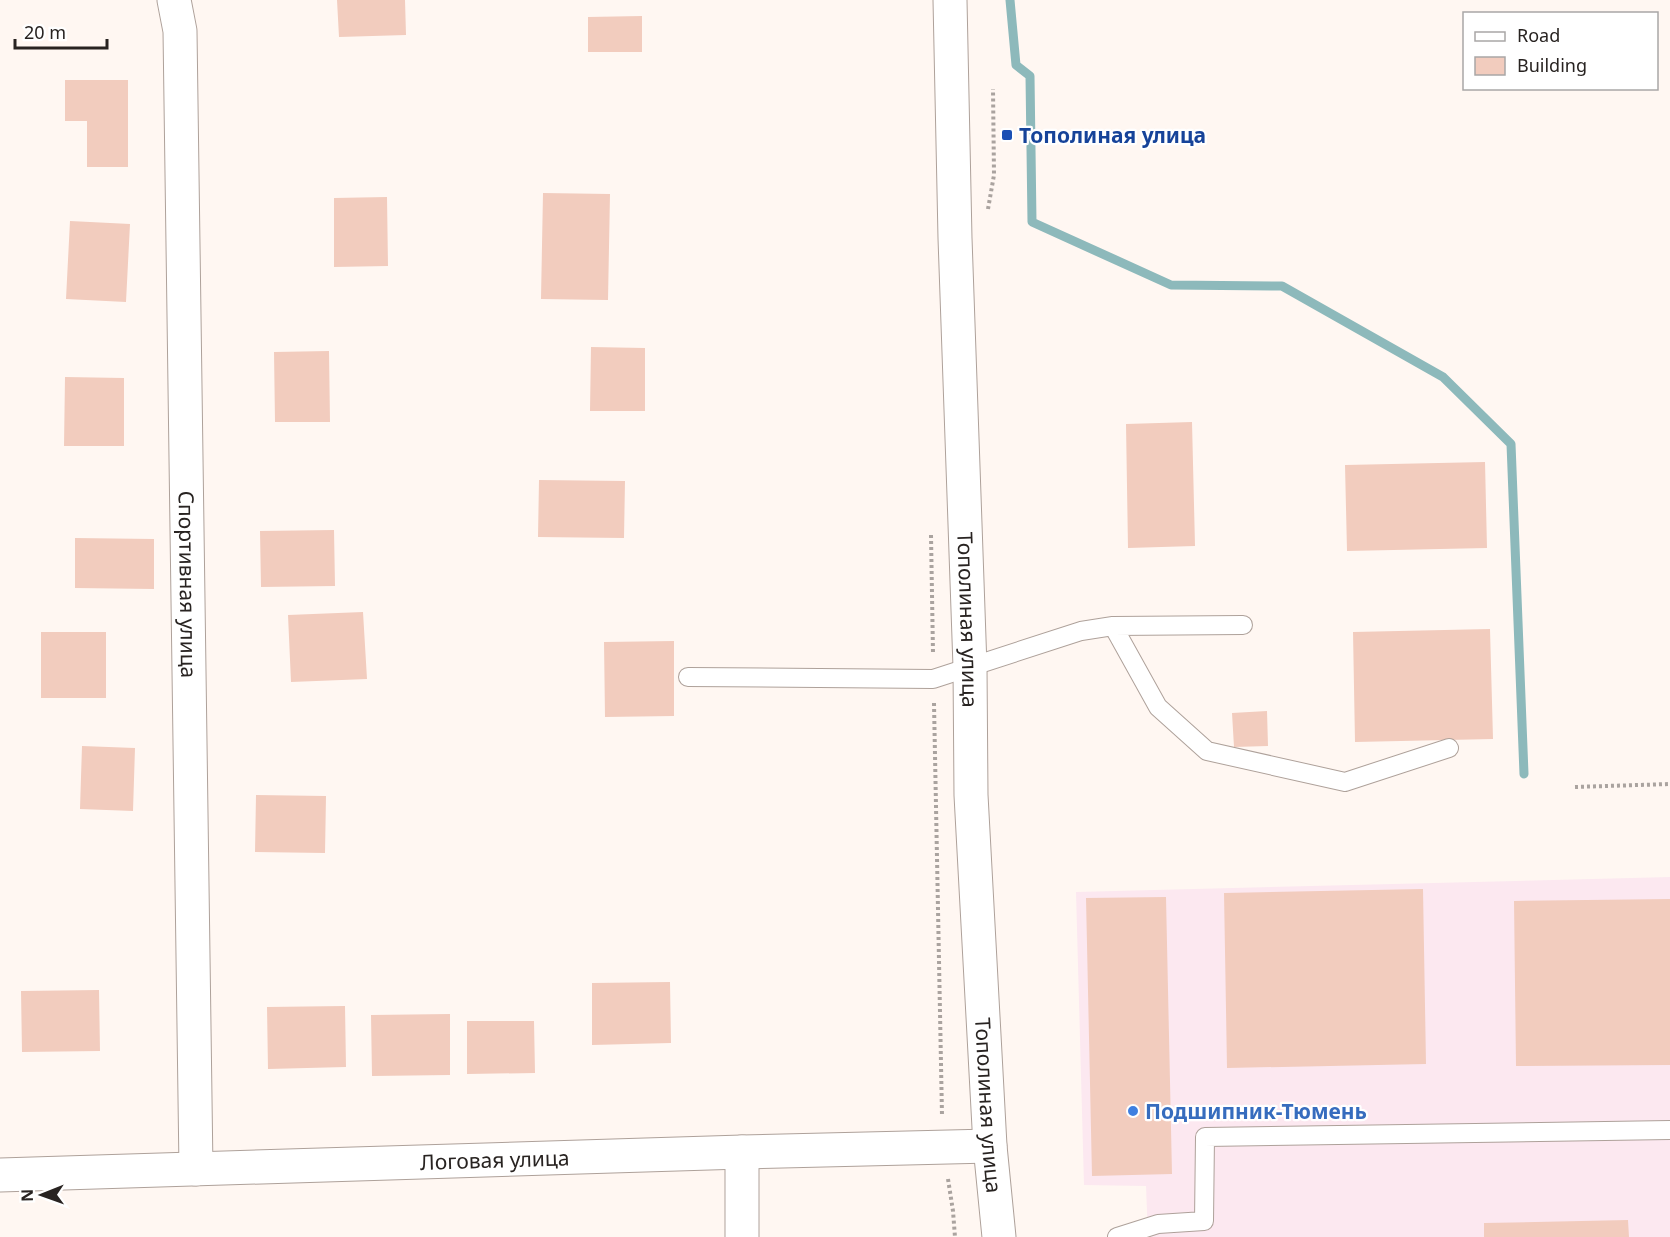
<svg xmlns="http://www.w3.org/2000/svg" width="1670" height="1237" viewBox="0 0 1670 1237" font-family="'Noto Sans',sans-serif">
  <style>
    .industrial { fill: #fce8f0 }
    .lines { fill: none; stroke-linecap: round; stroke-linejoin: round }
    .stream { stroke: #8db9bb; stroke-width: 9 }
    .building { fill: #f2ccbe }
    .lane-casing { stroke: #aea19a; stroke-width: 20 }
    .street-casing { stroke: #aea19a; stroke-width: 35 }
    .secondary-casing { stroke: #aea19a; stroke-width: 35 }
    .path { stroke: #aaa39f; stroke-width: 4; stroke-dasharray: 3 3; stroke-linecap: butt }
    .lane { stroke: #fff; stroke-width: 18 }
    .street { stroke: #fff; stroke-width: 33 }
    .secondary { stroke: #fff; stroke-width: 33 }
    .transit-dot { fill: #1a4fb4; stroke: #fff; stroke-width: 2 }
    .shop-dot { fill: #3f7fe0; stroke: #fff; stroke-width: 2 }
    .labels { text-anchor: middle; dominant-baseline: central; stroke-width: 4.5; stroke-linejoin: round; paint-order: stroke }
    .transit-label { font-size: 21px; font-weight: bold; fill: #164399; stroke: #fff; text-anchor: start }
    .street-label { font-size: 21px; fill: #282321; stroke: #fff }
    .shop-label { font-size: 21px; font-weight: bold; fill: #366cbe; stroke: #fff; text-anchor: start }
  </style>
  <rect width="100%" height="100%" fill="#fff7f2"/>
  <path class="industrial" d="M1670 877V1237H1148L1146 1186 1084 1185 1076 892Z"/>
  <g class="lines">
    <path class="stream" d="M1010 0 1016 65 1030 76 1032 222 1171 285 1282 286 1443 377 1511 444 1524 774"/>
  </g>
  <path class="building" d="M337 0H405L406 35 339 37Z
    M642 16V52H588V17Z
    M65 80H128V167H87V121H65Z
    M543 193 610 194 608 300 541 299Z
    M387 197 388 266 334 267V198Z
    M70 221 130 224 126 302 66 299Z
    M591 347 645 348V411H590Z
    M329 351 330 422H275L274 352Z
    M65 377 124 378V446H64Z
    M1192 422 1195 546 1128 548 1126 424Z
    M1485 462 1487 548 1347 551 1345 465Z
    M539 480 625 481 624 538 538 537Z
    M334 530 335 586 261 587 260 531Z
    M75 538 154 539V589L75 588Z
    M363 612 367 679 291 682 288 615Z
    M1490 629 1493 739 1355 742 1353 632Z
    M41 632H106V698H41Z
    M674 641V716L605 717 604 642Z
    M1267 711 1268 746 1234 747 1232 713Z
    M82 746 135 748 133 811 80 809Z
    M256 795 326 796 325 853 255 852Z
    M1423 889 1426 1064 1227 1068 1224 893Z
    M1166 897 1172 1174 1092 1176 1086 898Z
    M1670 899V1065L1516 1066 1514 901Z
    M670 982 671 1043 592 1045V983Z
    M99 990 100 1051 22 1052 21 991Z
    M345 1006 346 1067 268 1069 267 1007Z
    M450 1014V1075L372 1076 371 1015Z
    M467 1021H534L535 1073 467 1074Z
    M1628 1220 1629 1237H1484V1223Z"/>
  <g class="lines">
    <g class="lane-casing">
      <path id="lane" d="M1113 626 1158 707 1207 751 1345 782 1449 748
        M688 677 933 679 1081 631 1113 626 1243 625
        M1117 1237 1158 1224 1204 1221 1205 1137 1670 1130"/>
    </g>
    <g class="street-casing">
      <g id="street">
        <path id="s1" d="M174 0 180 31 196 1169"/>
        <path id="s2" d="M0 1175 742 1152 990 1146"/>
        <path d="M742 1237V1152"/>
      </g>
    </g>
    <g class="secondary-casing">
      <g id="secondary">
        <path id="s3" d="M950 0 955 238 970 667 971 795 990 1146 999 1237"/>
      </g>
    </g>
    <path class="path" d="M988 209 994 175 993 89
      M931 535 933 653
      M934 703 942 1115
      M1575 787 1670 784
      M948 1179 953 1211 955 1237"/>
    <use href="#lane" class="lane"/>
    <use href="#street" class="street"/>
    <use href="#secondary" class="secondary"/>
  </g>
  <rect class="transit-dot" x="1001" y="129" width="12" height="12" rx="3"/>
  <circle class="shop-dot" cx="1133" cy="1111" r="6"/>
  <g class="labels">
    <g class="transit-label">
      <text x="1019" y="135">Тополиная улица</text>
    </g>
    <g class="street-label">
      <text stroke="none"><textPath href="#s1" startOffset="585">Спортивная улица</textPath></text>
      <text stroke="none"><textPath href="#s3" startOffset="620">Тополиная улица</textPath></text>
      <text stroke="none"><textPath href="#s3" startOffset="1106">Тополиная улица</textPath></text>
      <text stroke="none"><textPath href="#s2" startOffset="495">Логовая улица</textPath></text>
    </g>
    <g class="shop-label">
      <text x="1145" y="1111">Подшипник-Тюмень</text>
    </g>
  </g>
  <rect x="1463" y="12" width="195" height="78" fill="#ffffff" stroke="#a9a7a6" stroke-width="1.5"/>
  <rect x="1475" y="32" width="30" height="9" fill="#ffffff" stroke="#a9a7a6" stroke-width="1.5"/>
  <text x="1517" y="42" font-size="18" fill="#282321">Road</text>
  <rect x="1475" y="57" width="30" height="18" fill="#f2ccbe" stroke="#a9a7a6" stroke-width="1.5"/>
  <text x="1517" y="72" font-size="18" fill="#282321">Building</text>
  <g transform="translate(42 1195) rotate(269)" stroke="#ffffff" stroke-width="4.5" paint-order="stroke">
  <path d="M0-4.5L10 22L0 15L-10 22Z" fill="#282321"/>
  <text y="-9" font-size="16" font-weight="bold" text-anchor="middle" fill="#282321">N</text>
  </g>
  <path d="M15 39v9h92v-9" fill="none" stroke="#282321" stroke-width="3"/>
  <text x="24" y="39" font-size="18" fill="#282321" stroke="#ffffff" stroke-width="4.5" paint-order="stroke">20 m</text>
</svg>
